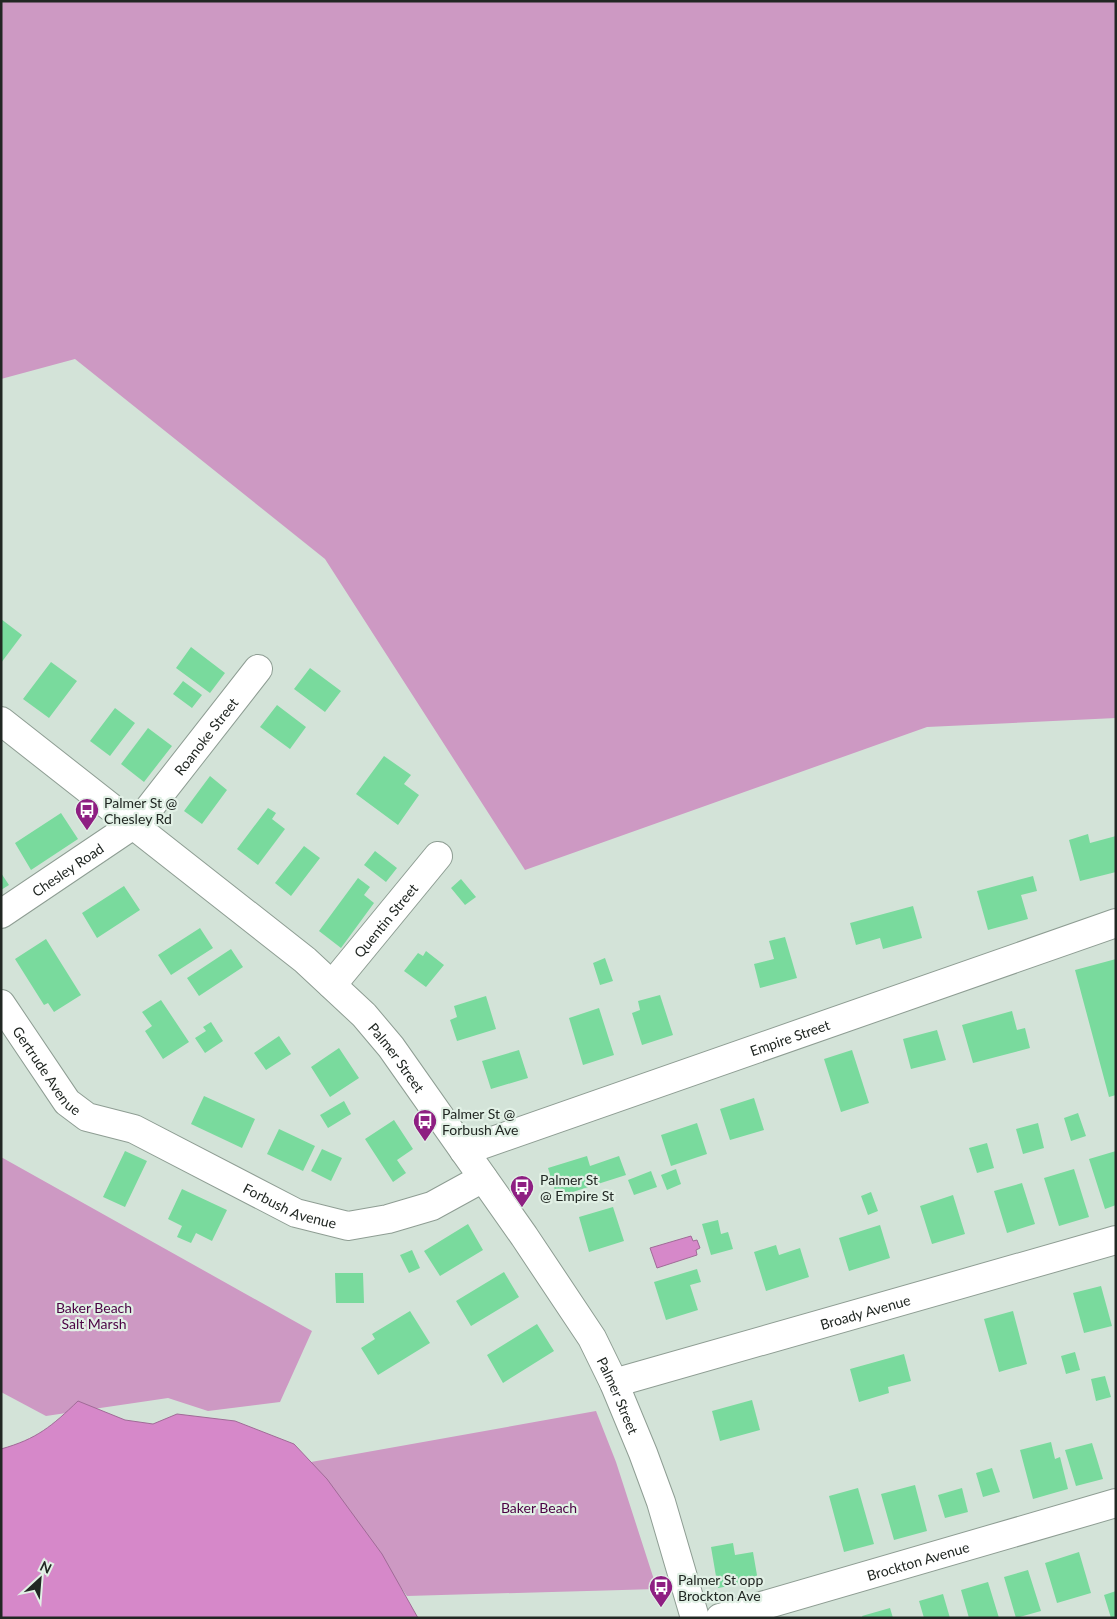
<svg xmlns="http://www.w3.org/2000/svg" width="1117" height="1619" viewBox="0 0 1117 1619" font-family="Lato,sans-serif">
  <style>
    .green { fill: #cd99c3 }
    .water { fill: #d688c9; stroke: #a06b97 }
    .building { fill: #79da9d }
    .lines { fill: none; stroke-linecap: round; stroke-linejoin: round }
    .minor-casing { stroke: #8e9d93; stroke-width: 30 }
    .minor { stroke: #fff; stroke-width: 28 }
    .labels { text-anchor: middle; dominant-baseline: central; stroke-width: 4.5; stroke-linejoin: round; paint-order: stroke }
    .street-label { font-size: 14px; fill: #212723; stroke: #e1f0e5 }
    .poi-label { font-size: 14px; fill: #212723; stroke: #e1f0e5; text-anchor: start }
    .park-label { font-size: 14px; fill: #4b0244; stroke: #e1f0e5 }
  </style>
  <rect width="100%" height="100%" fill="#d3e3d8"/>
  <path class="green" d="M1 1H1116V718L927 727 525 870 325 559 75 359 1 379Z
    M1 1157 312 1331 280 1402 208 1411 168 1398 46 1416 1 1392Z
    M596 1411 616 1462 657 1589 407 1596 311 1462Z"/>
  <path class="water" d="M691 1236 693 1241 697 1240 700 1248 696 1250 697 1255 657 1268 650 1248Z
    M78 1401 125 1420 153 1424 177 1414 235 1421 294 1444 327 1479 382 1554 418 1618H1V1449C37 1439 52 1426 78 1401Z"/>
  <path class="building" d="M1 619 22 635 1 663Z
    M191 647 225 673 210 693 176 668Z
    M51 662 77 681 49 718 23 699Z
    M310 668 341 691 325 712 294 689Z
    M183 681 202 695 192 708 173 694Z
    M277 705 306 727 290 749 260 727Z
    M115 708 135 723 110 756 90 741Z
    M148 728 172 746 144 782 121 764Z
    M384 756 411 775 404 784 419 795 398 825 356 794Z
    M210 776 227 790 202 824 184 811Z
    M268 808 276 813 272 819 285 829 258 865 237 849Z
    M61 813 78 839 31 870 15 843Z
    M1088 834 1090 843 1116 836V872L1080 881 1069 840Z
    M304 846 320 858 291 896 275 883Z
    M375 851 397 868 386 882 364 865Z
    M1 873 9 885 1 890Z
    M1033 876 1037 891 1021 895 1028 919 988 930 977 891Z
    M358 878 370 887 364 895 374 903 341 948 319 931Z
    M461 879 476 897 465 905 451 888Z
    M124 886 140 910 97 938 82 913Z
    M913 906 922 938 883 949 880 938 856 945 850 923Z
    M200 928 213 948 171 975 158 955Z
    M785 937 797 978 760 988 754 964 774 959 769 941Z
    M46 939 81 995 54 1012 48 1003 44 1005 15 959Z
    M231 949 243 967 199 996 187 978Z
    M426 951 444 965 426 987 404 971 418 953 423 956Z
    M605 958 613 981 600 985 593 963Z
    M1116 959V1095L1109 1097 1075 970Z
    M660 995 673 1035 642 1045 632 1013 640 1010 638 1001Z
    M486 996 496 1029 457 1041 450 1020 457 1017 454 1006Z
    M161 1000 189 1042 163 1059 145 1031 152 1026 142 1012Z
    M599 1008 614 1055 583 1065 569 1018Z
    M1012 1011 1017 1030 1025 1028 1030 1048 973 1063 962 1025Z
    M211 1022 223 1041 205 1053 195 1038 206 1031 203 1027Z
    M937 1030 946 1060 911 1069 903 1039Z
    M279 1036 291 1054 266 1070 254 1053Z
    M339 1048 359 1078 330 1097 311 1067Z
    M519 1050 528 1078 491 1089 482 1061Z
    M852 1050 869 1103 841 1112 824 1059Z
    M204 1096 255 1119 242 1148 191 1124Z
    M754 1098 764 1130 730 1140 720 1109Z
    M344 1101 351 1114 328 1128 320 1115Z
    M1078 1113 1086 1136 1071 1141 1064 1118Z
    M394 1120 413 1149 397 1160 406 1173 393 1182 365 1139Z
    M697 1123 707 1154 671 1166 661 1135Z
    M1038 1123 1044 1148 1023 1154 1016 1129Z
    M279 1129 315 1146 303 1171 267 1154Z
    M987 1143 994 1168 977 1173 969 1148Z
    M322 1149 342 1158 331 1181 311 1171Z
    M125 1151 147 1161 125 1207 103 1197Z
    M1116 1151V1205L1105 1209 1089 1159Z
    M587 1156 590 1166 619 1156 626 1175 557 1197 548 1168Z
    M676 1169 681 1184 667 1190 661 1175Z
    M1074 1169 1089 1217 1059 1226 1044 1178Z
    M651 1171 657 1187 634 1195 628 1180Z
    M1022 1183 1035 1224 1007 1233 994 1191Z
    M182 1189 227 1210 212 1241 196 1233 191 1243 177 1237 182 1226 168 1219Z
    M871 1192 878 1211 868 1215 861 1196Z
    M953 1195 965 1234 932 1244 920 1206Z
    M613 1207 624 1241 589 1252 579 1217Z
    M718 1220 721 1234 728 1232 733 1249 711 1255 702 1224Z
    M468 1224 483 1250 440 1276 424 1251Z
    M880 1225 890 1258 849 1271 839 1238Z
    M776 1245 779 1255 800 1248 809 1277 766 1291 754 1252Z
    M412 1250 420 1268 409 1273 400 1255Z
    M697 1269 701 1282 690 1285 698 1310 666 1320 654 1282Z
    M504 1272 519 1297 471 1326 456 1301Z
    M335 1273H363L364 1303H336Z
    M1101 1286 1112 1326 1084 1333 1073 1293Z
    M410 1311 430 1343 378 1375 361 1348 375 1339 372 1334Z
    M1013 1311 1027 1364 999 1372 984 1319Z
    M537 1324 554 1351 503 1383 487 1355Z
    M1075 1352 1080 1370 1066 1374 1061 1356Z
    M904 1354 911 1381 888 1387 889 1393 859 1402 850 1369Z
    M1105 1376 1111 1397 1096 1401 1091 1379Z
    M752 1400 760 1430 720 1441 712 1411Z
    M1051 1442 1055 1459 1060 1457 1068 1489 1033 1499 1020 1450Z
    M1092 1443 1103 1479 1076 1486 1065 1450Z
    M992 1468 1000 1492 983 1497 976 1473Z
    M915 1485 927 1531 894 1540 881 1494Z
    M858 1488 874 1544 844 1552 829 1496Z
    M962 1488 968 1512 945 1518 938 1495Z
    M733 1543 735 1555 753 1552 758 1581 718 1588 711 1547Z
    M1079 1552 1091 1593 1057 1603 1045 1563Z
    M1028 1570 1041 1611 1016 1618 1004 1577Z
    M988 1582 999 1618H969L961 1590Z
    M1116 1591V1618H1111L1104 1595Z
    M943 1594 950 1618H924L919 1601Z
    M890 1608 893 1618H863L862 1616Z"/>
  <g class="lines">
    <g class="minor-casing">
      <g id="minor">
        <path id="s1" d="M1 721 305 960 364 1015 391 1047 524 1236 592 1338 614 1383 643 1453 661 1502 695 1618"/>
        <path id="s2" d="M1 914 133 825 147 811 258 669"/>
        <path id="s3" d="M332 985 438 856"/>
        <path id="s4" d="M1 1004 67 1102 87 1117 134 1129 296 1213 348 1226 388 1219 432 1206 483 1178"/>
        <path id="s5" d="M464 1151 1116 923"/>
        <path id="s6" d="M614 1383 1116 1240"/>
        <path id="s7" d="M720 1618 1116 1503"/>
      </g>
    </g>
    <use href="#minor" class="minor"/>
  </g>
  <defs>
    <g id="bus-pin" transform="scale(1.25)"><path d="M0 17L-7.5 6A9.5 9.5 0 1 1 7.5 6Z" fill="#8e1f82" stroke="#e1f0e5"/><path d="M-5-6H5V4H4V6H2V4H-2V6H-4V4H-5ZM-3.5-4V0h7V-4ZM-3.5 1.2v1.5H-2V1.2ZM2 1.2v1.5H3.5V1.2Z" fill="#fff"/></g>
  </defs>
  <g fill-rule="evenodd">
    <use href="#bus-pin" x="87" y="810"/>
    <use href="#bus-pin" x="425" y="1121"/>
    <use href="#bus-pin" x="522" y="1187"/>
    <use href="#bus-pin" x="661" y="1587"/>
  </g>
  <g class="labels">
    <g class="street-label">
      <text stroke="none"><textPath href="#s2" startOffset="274">Roanoke Street</textPath></text>
      <text stroke="none"><textPath href="#s2" startOffset="80">Chesley Road</textPath></text>
      <text stroke="none"><textPath href="#s3" startOffset="84">Quentin Street</textPath></text>
      <text stroke="none"><textPath href="#s5" startOffset="345">Empire Street</textPath></text>
      <text stroke="none"><textPath href="#s1" startOffset="521">Palmer Street</textPath></text>
      <text stroke="none"><textPath href="#s4" startOffset="81">Gertrude Avenue</textPath></text>
      <text stroke="none"><textPath href="#s4" startOffset="366">Forbush Avenue</textPath></text>
      <text stroke="none"><textPath href="#s6" startOffset="261">Broady Avenue</textPath></text>
      <text stroke="none"><textPath href="#s1" startOffset="926">Palmer Street</textPath></text>
      <text stroke="none"><textPath href="#s7" startOffset="206">Brockton Avenue</textPath></text>
    </g>
    <g class="poi-label">
      <text x="104" y="802">Palmer St @<tspan x="104" dy="16">Chesley Rd</tspan></text>
      <text x="442" y="1113">Palmer St @<tspan x="442" dy="16">Forbush Ave</tspan></text>
      <text x="540" y="1179">Palmer St<tspan x="540" dy="16">@ Empire St</tspan></text>
      <text x="678" y="1579">Palmer St opp<tspan x="678" dy="16">Brockton Ave</tspan></text>
    </g>
    <g class="park-label">
      <text x="94" y="1307">Baker Beach<tspan x="94" dy="16">Salt Marsh</tspan></text>
      <text x="539" y="1507">Baker Beach</text>
    </g>
  </g>
  <rect width="1117" height="1619" fill="none" stroke="#212723" stroke-width="5"/>
  <g transform="translate(40 1579) rotate(26)" stroke="#e1f0e5" stroke-width="4" paint-order="stroke">
  <path d="M0-4L9 19L0 12L-9 19Z" fill="#212723"/>
  <text y="-8" font-size="14" font-weight="bold" text-anchor="middle" fill="#212723">N</text>
  </g>
</svg>
